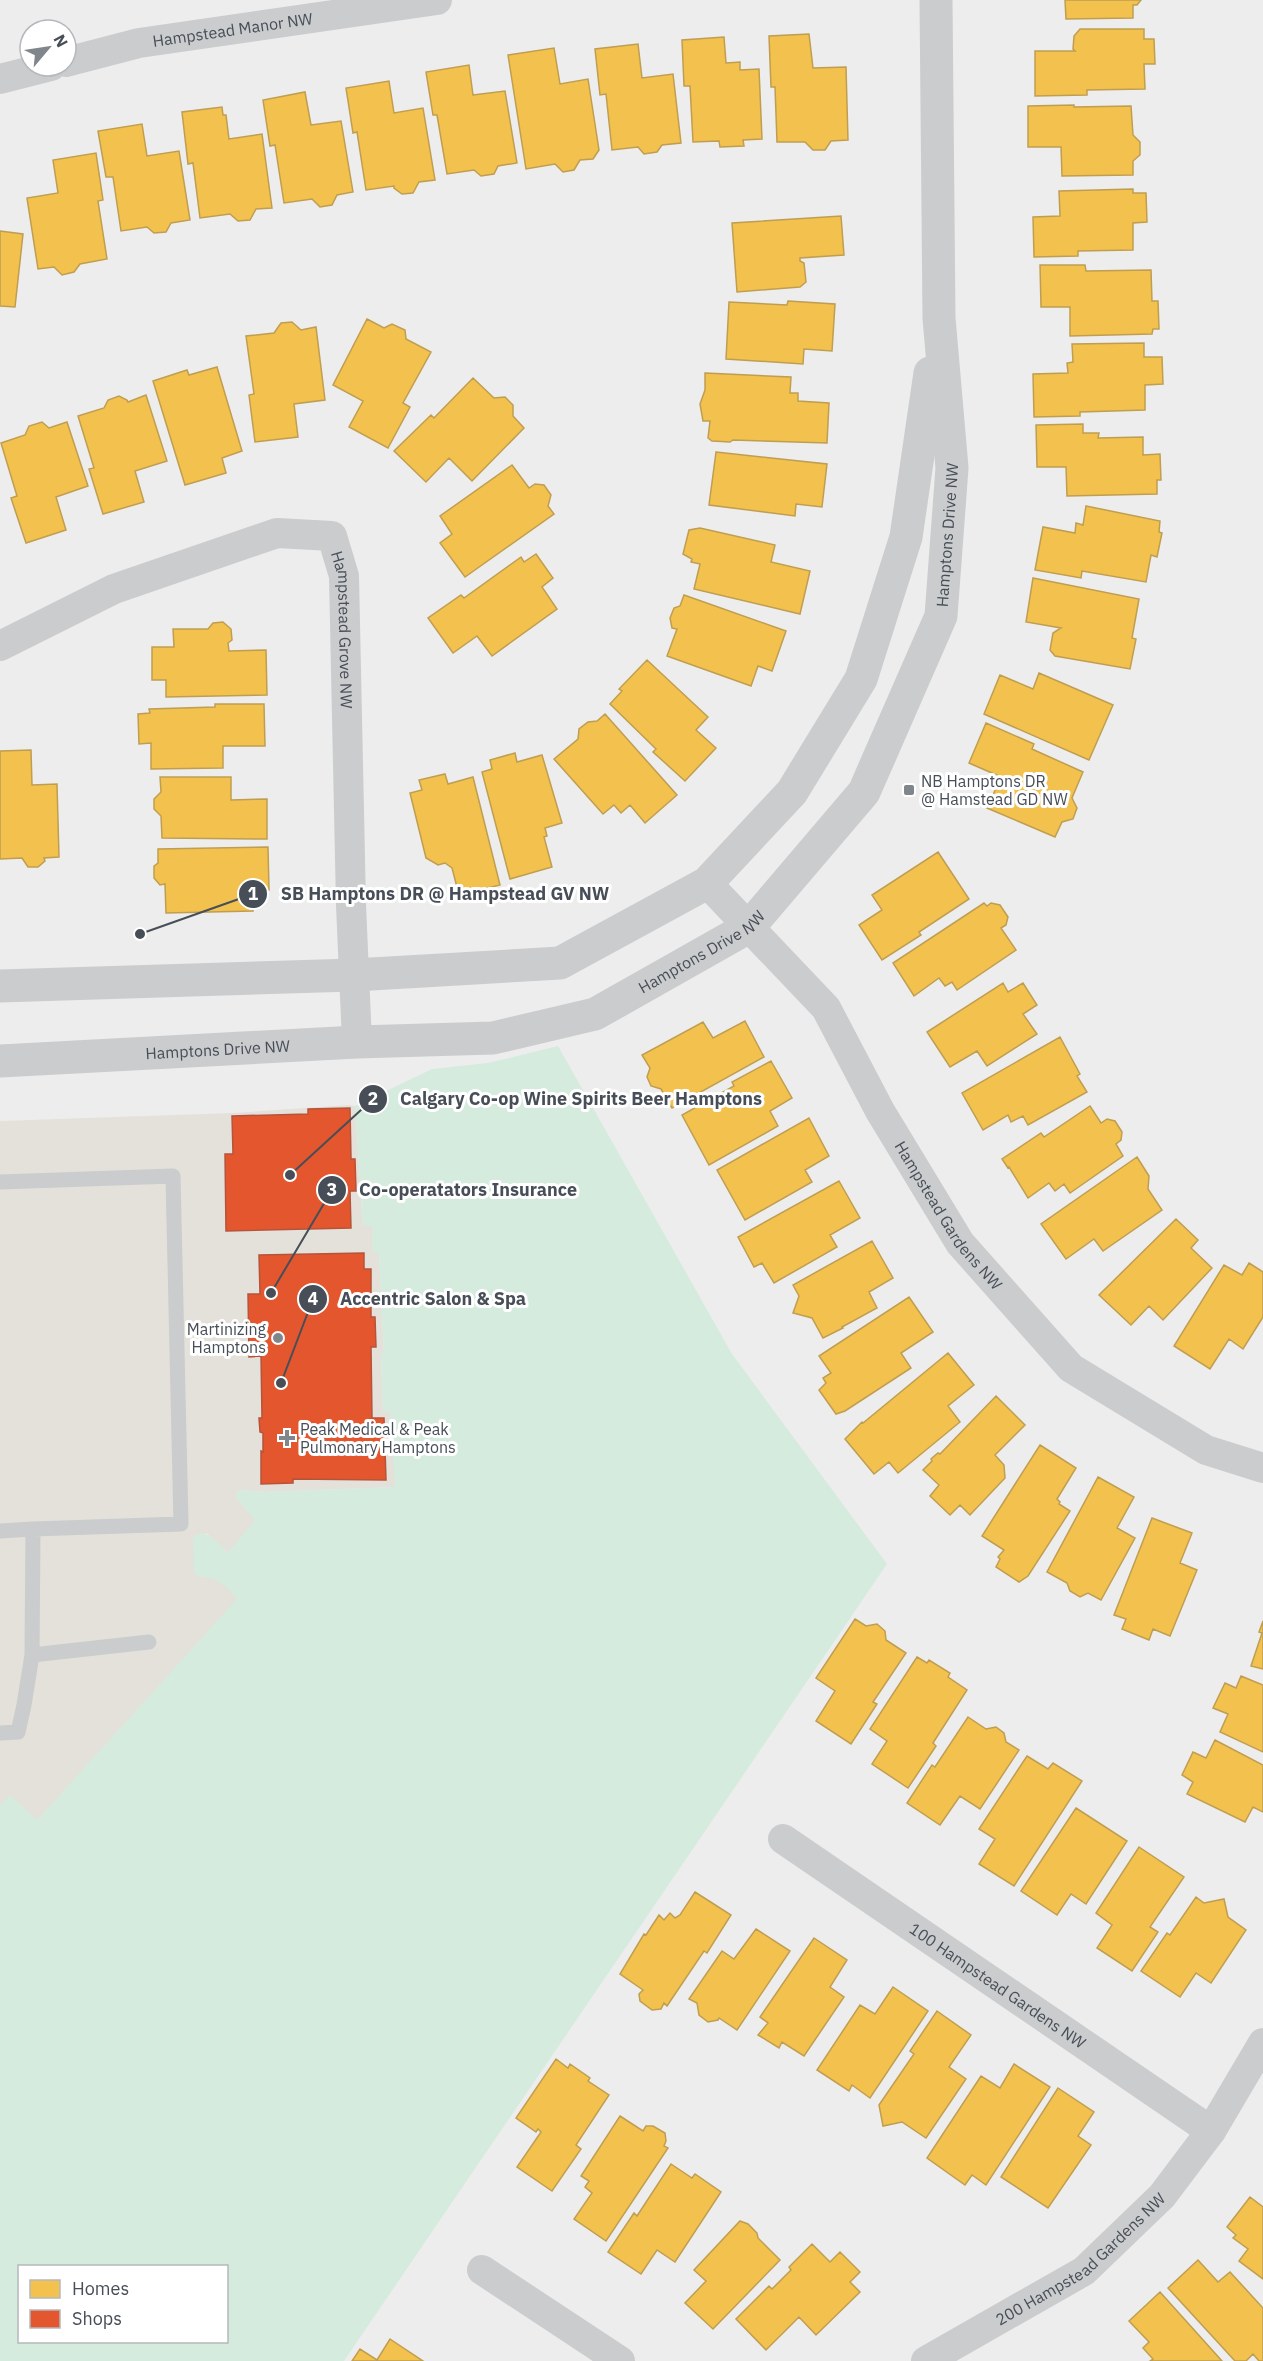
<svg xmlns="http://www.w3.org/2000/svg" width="1263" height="2361" viewBox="0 0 1263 2361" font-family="'IBM Plex Sans',sans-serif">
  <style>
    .commercial { fill: #e3e1da }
    .green { fill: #d4ebde; fill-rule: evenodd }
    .homes { fill: #f2c14e; stroke: #bf9e51; stroke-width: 1.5 }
    .shops { fill: #e4572e; stroke: #b5543a; stroke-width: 1.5 }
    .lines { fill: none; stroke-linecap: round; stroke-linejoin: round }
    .service { stroke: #caccce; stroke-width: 15 }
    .minor { stroke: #caccce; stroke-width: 30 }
    .tertiary { stroke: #caccce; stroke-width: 33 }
    .poi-dot { fill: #81868c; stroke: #fff; stroke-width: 2 }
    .labels { text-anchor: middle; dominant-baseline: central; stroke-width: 6; stroke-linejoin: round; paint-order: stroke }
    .street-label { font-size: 16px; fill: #474e57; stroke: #fff }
    .poi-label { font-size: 16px; fill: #474e57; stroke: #fff; text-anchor: start }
    .leader { fill: none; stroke: #474e57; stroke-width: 2 }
    .callout-dot { fill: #474e57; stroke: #fff; stroke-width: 2 }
    .mark-label { font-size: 18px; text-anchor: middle; font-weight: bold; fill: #fff }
    .callout-label { font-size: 18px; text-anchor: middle; font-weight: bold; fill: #474e57; stroke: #fff; stroke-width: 6; stroke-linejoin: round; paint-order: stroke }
  </style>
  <rect width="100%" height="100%" fill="#eeeded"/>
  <path class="commercial" d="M349 1105 355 1106 363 1225H372V1251L379 1252 384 1353H381L383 1411H390L396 1487 265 1492 238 1490 236 1498 256 1520 228 1553 206 1533 198 1576 211 1577 226 1585 238 1599 37 1821 10 1796 0 1806V1121L233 1113Z"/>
  <path class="green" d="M558 1046 732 1354 887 1564 344 2361H0V1806L10 1795 37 1820 237 1599C227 1585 216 1577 198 1576L194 1572 193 1537C207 1526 219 1545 228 1553L255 1520 236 1498 238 1490 265 1492 395 1487 390 1411 383 1412 381 1352H384L379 1253 372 1251V1226L363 1225 355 1106 432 1069 488 1063ZM20 2266H226V2342H20Z"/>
  <path class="homes" d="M1065 0H1141L1137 5H1133V18L1066 19Z
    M1080 29H1144V39H1154L1155 64H1144L1145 89 1087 90V95L1035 96V51H1075L1073 49 1074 36Z
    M809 34 813 68 846 67 848 140 831 141 825 150H813L805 142H777L775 87H771L769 36Z
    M724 37 726 63 740 62V70L759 69 762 139 743 140 744 146 720 147 719 141 693 142 690 86H684L682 40Z
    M638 44 642 78 673 74 681 143 662 145 657 152 644 154 638 147 612 150 606 94 600 95 595 49Z
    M554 48 560 84 588 79 599 150 593 159 580 160 574 170 563 172 555 164 526 169 508 55Z
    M469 65 473 95 505 91 517 163 498 166 494 174 481 176 474 170 447 174 437 115H433L426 72Z
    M389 81 394 113 423 108 435 180 419 182 413 193 402 194 394 188V186L366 190 357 132 353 133 346 88Z
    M305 92 311 125 341 121 353 192 337 195 332 205 320 207 312 199 284 203 275 145 270 146 263 100Z
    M1074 105V107L1131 106 1133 135 1140 142V155L1133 161V175L1062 176 1061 147H1028V106Z
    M222 107 223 115H226L229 139 262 134 272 208 256 209 250 220 238 221 230 214 200 218 193 163 188 164 182 112Z
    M142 124 147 156 179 151 190 220 171 223 166 232 154 233 147 227 121 231 113 177H106L98 131Z
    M96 153 103 200 98 201 107 259 80 264 74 272 62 275 54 267 38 269 27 198 58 193 53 160Z
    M1133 189V193H1146L1147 222 1133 223V250L1078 251V256L1034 257 1033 217 1060 216 1059 191Z
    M841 216 844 255 800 258V261L804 263 806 282 800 287 737 292 732 223Z
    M0 231 23 234 15 307 0 306Z
    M1040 265H1085L1086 271 1151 270 1152 301H1158L1159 329H1153L1152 334 1070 336V307H1041Z
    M788 301 835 304 832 351 804 349 803 364 726 359 729 302 787 305Z
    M367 319 384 328 392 324 405 330 406 339 431 352 403 403 410 407 388 448 349 427 363 401 333 385Z
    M292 322 301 330 316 327 325 400 294 404 298 437 255 442 249 395 254 394 246 336 274 333 281 323Z
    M1144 343V357H1162L1163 384 1145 385V410L1080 412V416L1034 417 1033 374 1068 373 1067 363 1073 362 1072 344Z
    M217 367 242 451 222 458 226 473 185 485 153 381 187 370 189 375Z
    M705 373 791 377 790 393H798V401L829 403 827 443 733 440 730 442 712 441 708 438 710 421H703L700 404 705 390Z
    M473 378 494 398 505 397 513 405V416L524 428 472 481 449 458 426 482 394 451 431 415 434 418Z
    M146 395 167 461 135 471 144 502 103 514 89 469 94 468 78 416 104 408 108 400 119 396 127 400 128 402Z
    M42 422 49 428 67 422 88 486 56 497 66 530 26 543 11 498 17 496 1 443 25 435 29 426Z
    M1083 424V433H1099L1098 438 1143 437V455L1160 454 1161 480H1157V494L1067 496 1066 467H1037L1036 425Z
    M716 452 827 464 822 507 796 504 795 516 709 505Z
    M512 465 529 488 535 484 544 485 551 495 548 506 554 514 465 577 440 543 452 534 440 516Z
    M1086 506 1160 521 1159 532 1162 533 1157 557 1151 555 1146 582 1082 571 1081 578 1035 570 1043 527 1075 533 1076 523 1083 525Z
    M700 528 775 545 771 562 810 571 800 614 694 589 700 564 691 562 692 559 683 554 689 530Z
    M536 554 553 578 542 587 557 609 492 656 477 636 453 653 428 618 461 595 464 598 521 557 524 562Z
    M1033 578 1139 599 1132 638 1136 639 1130 669 1055 656 1050 650 1053 633 1061 628 1026 622Z
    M684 595 786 631 772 671 758 666 751 686 667 656 677 629 672 628 670 618 674 608 680 606Z
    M223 622 231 629 232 640 228 643 229 651 266 650 267 695 166 697V680H152V647H174L173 629H208L213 623Z
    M647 660 708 717 696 730 716 748 685 781 653 752 656 749 610 704 622 691 619 689Z
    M1039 673 1113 705 1089 760 984 714 1000 675 1033 689Z
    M215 704H264L265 746H223V768L151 769V743L139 744 138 714 150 713 149 709 215 707Z
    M605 714 677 795 645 823 630 805 621 813 614 805 603 814 554 759 578 739 579 729 588 722 597 721Z
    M986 723 1034 744 1032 749 1083 772 1072 798 1077 808 1073 819 1062 822 1055 837 987 808 1001 777 969 763Z
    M31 750 32 785 57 784 59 857 44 858 45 861 38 867H28L22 858 0 859V751Z
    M515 753 517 762 542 755 562 823 545 828 547 836 544 837 552 867 510 879 482 772 492 769 490 760Z
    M445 774 448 784 473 777 500 885 459 895 452 868 445 863 438 865 426 858 410 793 422 790 419 780Z
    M160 777H231V800L267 799V839L162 838 161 816 154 809V799L161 792Z
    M268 847 269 890 253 891V911L166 913 165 884 160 885 154 878V866L158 863V849Z
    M938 852 969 899 919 932 921 935 882 960 859 925 882 910 872 895Z
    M984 903 987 906 991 903 1000 905 1008 917 1006 925 1001 928 1016 950 957 990 952 982 945 986 939 978 914 996 893 963Z
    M1003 983 1008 992 1023 983 1037 1005 1023 1014 1037 1034 987 1066 977 1051 950 1067 927 1032Z
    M745 1021 764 1057 672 1108 661 1089 651 1086 647 1077 650 1068 642 1055 703 1022 713 1038Z
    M1060 1037 1080 1074 1077 1076 1087 1092 1028 1125 1023 1116 1011 1122 1008 1115 983 1130 962 1093Z
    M771 1061 792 1098 770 1111 778 1126 709 1165 682 1115 734 1086 732 1082Z
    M1090 1106 1101 1123 1107 1119 1115 1121 1122 1132 1121 1140 1116 1144 1123 1156 1070 1193 1064 1184 1055 1191 1049 1183 1028 1198 1009 1167 1008 1168 1002 1159 1041 1133 1044 1137Z
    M809 1118 829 1156 805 1170 812 1182 745 1220 717 1170Z
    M1137 1157 1149 1176 1148 1189 1162 1210 1103 1251 1094 1239 1066 1259 1041 1224Z
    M839 1181 860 1218 830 1235 837 1247 774 1283 762 1263 754 1267 738 1237Z
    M1176 1219 1198 1240 1191 1248 1212 1268 1163 1320 1149 1306 1131 1325 1099 1295Z
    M872 1241 893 1278 869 1292 877 1308 842 1327 843 1328 823 1338 812 1318 793 1313 799 1296 793 1285Z
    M1249 1263 1263 1272V1317L1243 1349 1229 1339 1210 1369 1174 1346 1224 1265 1242 1275Z
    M909 1297 933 1332 901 1353 911 1368 845 1411 836 1414 819 1390 826 1383 823 1378 831 1373 819 1356Z
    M948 1353 974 1385 948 1406 960 1422 898 1473 889 1462 874 1474 845 1439 862 1422 863 1423Z
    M996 1396 1025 1425 995 1455 1004 1465 1005 1478 970 1515 960 1505 950 1515 930 1496 939 1485 923 1470 932 1461 931 1459 938 1453 940 1454Z
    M1040 1445 1076 1468 1057 1499 1060 1502 1059 1504 1070 1511 1028 1576 1019 1582 996 1567 1000 1559 998 1557 1004 1550 982 1536Z
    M1098 1477 1134 1497 1117 1528 1135 1538 1101 1600 1088 1593 1080 1597 1070 1591 1067 1583 1047 1572Z
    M1152 1518 1192 1533 1180 1563 1197 1570 1170 1636 1153 1629 1149 1640 1122 1629 1126 1619 1114 1615Z
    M855 1619 866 1626 877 1624 885 1631 886 1640 906 1653 873 1702 877 1704 851 1744 816 1721 835 1691 816 1678Z
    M1263 1621V1669L1251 1666 1262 1633 1259 1632Z
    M917 1657 927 1663 929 1660 950 1673 948 1677 967 1690 933 1743 936 1746 908 1788 872 1764 887 1741 870 1729Z
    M1241 1676 1263 1685V1752L1220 1732 1228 1714 1213 1708 1225 1683 1236 1688Z
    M968 1717 986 1729 996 1727 1004 1733 1006 1742 1019 1750 980 1809 960 1796 940 1825 907 1803 932 1765 935 1767Z
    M1215 1740 1263 1765V1812L1253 1807 1245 1822 1187 1794 1193 1782 1182 1775 1193 1752 1206 1758Z
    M1027 1756 1048 1769 1053 1763 1082 1781 1014 1886 979 1864 995 1839 979 1829Z
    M1076 1808 1127 1841 1086 1904 1071 1894 1057 1915 1021 1891Z
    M1139 1847 1184 1877 1150 1927 1158 1932 1132 1971 1097 1948 1112 1925 1096 1913Z
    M695 1892 731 1915 707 1953 704 1951 667 2006 664 2003 661 2009 652 2010 640 2001 639 1994 643 1990 620 1974 644 1934 646 1935 659 1915 664 1920 670 1913 675 1918 680 1915Z
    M1196 1897 1204 1903 1224 1899 1228 1917 1246 1930 1211 1983 1196 1973 1180 1997 1141 1971 1167 1933 1170 1935Z
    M756 1929 790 1951 737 2030 719 2018 718 2020 708 2022 699 2015 697 2003 689 1999 722 1951 734 1959Z
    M814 1938 847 1960 830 1987 844 1997 804 2056 782 2042 779 2048 758 2035 768 2023 760 2017Z
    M893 1987 928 2011 870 2098 852 2085 849 2091 817 2070 860 2005 875 2014Z
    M937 2011 971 2035 949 2067 966 2079 926 2138 902 2122 883 2126 879 2105 914 2054 910 2051Z
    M556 2059 568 2068 570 2064 590 2078 588 2081 609 2095 576 2145 581 2149 552 2191 517 2167 541 2132 538 2129 536 2132 516 2118Z
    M1014 2064 1050 2087 986 2185 972 2175 965 2185 927 2158 981 2076 1000 2088Z
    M1058 2088 1094 2112 1078 2136 1091 2145 1048 2208 1001 2177Z
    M620 2116 643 2131 646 2126H653L665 2133 666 2141 664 2146 668 2148 606 2241 574 2219 592 2193 585 2187 589 2181 581 2176Z
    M671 2164 692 2178 695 2174 721 2192 675 2262 657 2250 641 2274 608 2252 634 2213 637 2216Z
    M1250 2197 1263 2207V2279L1239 2261 1248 2249 1233 2238 1236 2235 1227 2227Z
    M740 2221 748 2224 757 2233 758 2238 780 2260 713 2329 685 2303 706 2281 694 2270Z
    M812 2244 830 2262 840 2252 860 2272 850 2282 860 2292 816 2335 799 2317 766 2350 736 2319 769 2286 772 2289 791 2270 789 2267Z
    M1198 2260 1218 2282 1230 2272 1263 2308V2361H1259L1253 2354 1246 2361H1235L1168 2288Z
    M1160 2292 1222 2361H1150L1153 2359 1143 2348 1149 2342 1129 2321Z
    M390 2339 423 2361H352L360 2349 377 2360Z"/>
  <path class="shops" d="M350 1108 351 1159H355L356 1191H350L351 1228 226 1231 225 1154H233L232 1116 308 1114V1109Z
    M364 1253V1269H371V1317H375L376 1347H371L372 1418H384L386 1480 293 1479V1483L261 1484V1451L263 1452V1433L260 1432 259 1418H262L261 1356 249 1357 248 1294H260L259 1255Z"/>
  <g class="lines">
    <path class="service" d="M0 1182 173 1176 181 1524 33 1529
      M0 1531 33 1529 32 1655 149 1642
      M0 1733 18 1732 24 1705 32 1655"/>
    <g class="minor">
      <path id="s1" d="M66 62 139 43 437 0"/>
      <path d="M0 79 51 66"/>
      <path id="s2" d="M0 646 114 589 277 533 332 536 344 576 351 905 357 1042"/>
      <path id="s3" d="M707 883 826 1008 880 1111 960 1243 1071 1368 1206 1450 1263 1468"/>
      <path id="s4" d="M783 1839 1211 2131"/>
      <path d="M482 2270 620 2361"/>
      <path id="s5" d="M926 2361 1084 2271 1162 2196 1211 2131 1263 2043"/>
    </g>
    <g class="tertiary">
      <path d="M0 986 354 975 560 963 707 883 792 792 861 679 906 537 930 373"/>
      <path id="s6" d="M0 1061 357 1042 493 1038 595 1014 749 927 864 792 941 616 952 468 939 318 936 0"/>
    </g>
  </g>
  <g class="poi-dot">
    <rect x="903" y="784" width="12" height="12" rx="3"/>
    <circle cx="278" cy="1338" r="6"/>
    <path d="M284 1429h6v6h6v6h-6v6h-6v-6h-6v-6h6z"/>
  </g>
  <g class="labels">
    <g class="street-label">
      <text stroke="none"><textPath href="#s1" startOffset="170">Hampstead Manor NW</textPath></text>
      <text stroke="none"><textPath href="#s6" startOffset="1226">Hamptons Drive NW</textPath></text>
      <text stroke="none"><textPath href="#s2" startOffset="450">Hampstead Grove NW</textPath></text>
      <text stroke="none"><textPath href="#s6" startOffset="722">Hamptons Drive NW</textPath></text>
      <text stroke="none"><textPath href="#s6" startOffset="218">Hamptons Drive NW</textPath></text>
      <text stroke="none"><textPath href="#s3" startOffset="414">Hampstead Gardens NW</textPath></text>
      <text stroke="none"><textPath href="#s4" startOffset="260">100 Hampstead Gardens NW</textPath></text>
      <text stroke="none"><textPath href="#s5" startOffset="186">200 Hampstead Gardens NW</textPath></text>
    </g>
    <g class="poi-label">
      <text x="921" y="781">NB Hamptons DR<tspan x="921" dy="18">@ Hamstead GD NW</tspan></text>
      <text x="266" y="1329" text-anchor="end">Martinizing<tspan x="266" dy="18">Hamptons</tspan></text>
      <text x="300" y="1429">Peak Medical &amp; Peak<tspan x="300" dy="18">Pulmonary Hamptons</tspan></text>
    </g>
  </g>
  <path class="leader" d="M140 934L253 894M290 1175L373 1099M271 1293L332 1190M281 1383L313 1299"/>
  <g class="callout-dot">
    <circle cx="140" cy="934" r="6"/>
    <circle cx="290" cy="1175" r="6"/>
    <circle cx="271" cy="1293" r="6"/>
    <circle cx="281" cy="1383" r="6"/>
    <circle cx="253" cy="894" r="15"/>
    <circle cx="373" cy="1099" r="15"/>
    <circle cx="332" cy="1190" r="15"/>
    <circle cx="313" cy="1299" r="15"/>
  </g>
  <g class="mark-label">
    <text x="253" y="900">1</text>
    <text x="373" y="1105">2</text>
    <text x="332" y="1196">3</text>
    <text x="313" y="1305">4</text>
  </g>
  <g class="callout-label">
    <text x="445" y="900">SB Hamptons DR @ Hampstead GV NW</text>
    <text x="581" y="1105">Calgary Co-op Wine Spirits Beer Hamptons</text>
    <text x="468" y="1196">Co-operatators Insurance</text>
    <text x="433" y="1305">Accentric Salon &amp; Spa</text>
  </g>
  <rect x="18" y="2265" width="210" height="78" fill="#ffffff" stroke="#b5b8bc" stroke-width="1.5"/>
  <rect x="30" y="2280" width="30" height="18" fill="#f2c14e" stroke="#b5b8bc" stroke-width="1.5"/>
  <text x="72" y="2295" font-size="18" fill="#474e57">Homes</text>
  <rect x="30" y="2310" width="30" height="18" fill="#e4572e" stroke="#b5b8bc" stroke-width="1.5"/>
  <text x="72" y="2325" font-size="18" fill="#474e57">Shops</text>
  <g transform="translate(48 48) rotate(61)"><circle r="28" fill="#ffffff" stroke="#b5b8bc" stroke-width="1.5"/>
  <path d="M0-4.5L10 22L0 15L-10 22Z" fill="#81868c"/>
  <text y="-9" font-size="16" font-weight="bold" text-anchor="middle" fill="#474e57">N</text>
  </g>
</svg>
